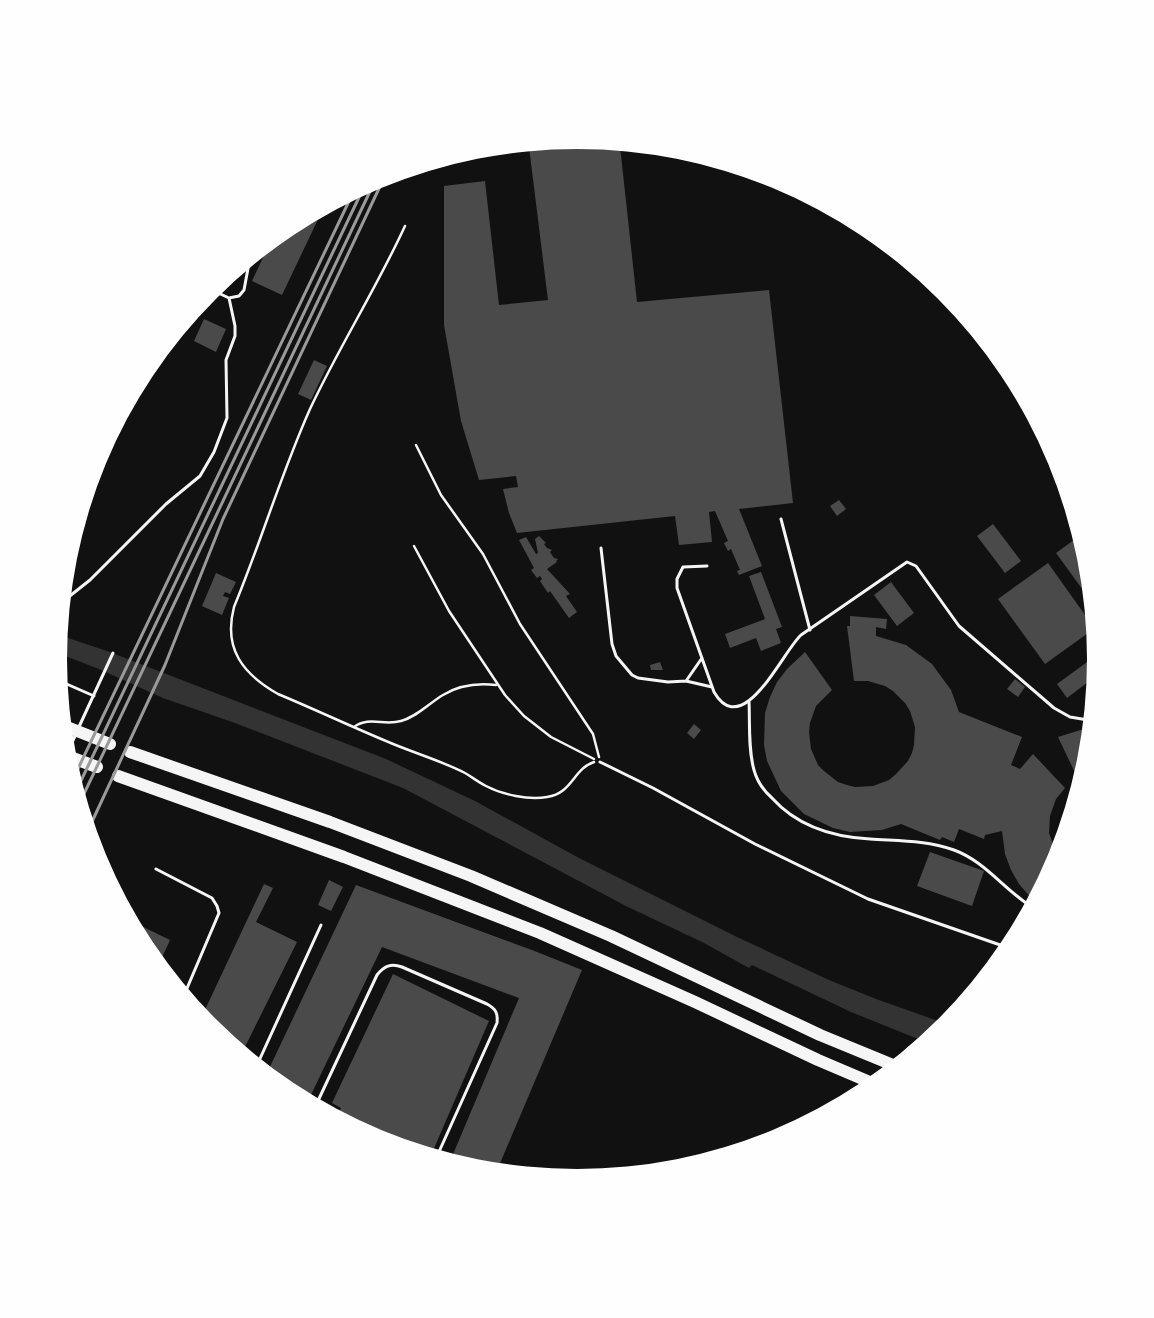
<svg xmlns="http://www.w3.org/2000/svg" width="1154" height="1318" viewBox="0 0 1154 1318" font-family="'Varela Round',sans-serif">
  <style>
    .water { fill: #333 }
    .building { fill: #4a4a4a }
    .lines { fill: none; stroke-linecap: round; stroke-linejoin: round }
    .path { stroke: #f5f5f5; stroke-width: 2.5 }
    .service { stroke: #f5f5f5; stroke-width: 3 }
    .motorway { stroke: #f5f5f5; stroke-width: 12 }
    .rail { stroke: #9a9a9a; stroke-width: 3 }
  </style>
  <rect width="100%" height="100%" fill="#111"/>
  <path class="water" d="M62 636 107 651 386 759 475 801 579 858 737 937 829 980 876 999 944 1023 923 1041 851 1012 752 965 749 968 704 943 626 906 403 788 235 723 163 698 99 669 60 654Z"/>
  <path class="building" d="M577 142 620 146 637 302 769 290 793 503 739 509 762 566 739 575 737 571 740 570 731 549 728 551 724 543 728 541 715 511 709 512 712 542 679 545 675 516 517 533 509 513 503 489 518 487 516 476 479 480 461 421 444 325V186L485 181 499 305 548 300 529 147Z
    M321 213 282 295 252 281 268 247 290 229Z
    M204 319 226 329 216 352 194 341Z
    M314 360 327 366 311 400 298 394Z
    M839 500 846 509 837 516 830 506Z
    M993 524 1021 561 1005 573 977 536Z
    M539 536 546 543 544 544 547 548 552 550 550 552 554 558 558 559 556 561 557 562 547 569 570 594 566 596 577 612 569 618 550 591 548 593 540 581 542 579 540 576 537 578 531 570 534 568 519 540 526 537 536 554 538 553 535 539Z
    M1078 537 1084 558 1088 597 1056 553Z
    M1048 563 1090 622 1091 631 1045 664 998 599Z
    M761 572 782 627 776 629 781 643 761 651 756 638 730 648 725 634 765 619 749 576Z
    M216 573 236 582 230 594 225 592 223 596 229 598 222 615 202 606Z
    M891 582 914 613 897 626 874 595Z
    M850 616 887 619 886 629 876 627V636L906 645 932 664 951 690 959 712 1022 737 1011 765 1020 769 1033 754 1065 788 1056 799 1050 816 1049 833 1056 853 1032 899 1019 884 1011 870 1005 854 1002 831 985 835 984 839 959 829 954 842 942 837 940 840 901 824 882 830 850 832 833 828 804 814 781 791 767 761 764 745 765 713 770 697 777 682 787 669 805 652 832 690 816 706 810 723 809 732 811 749 818 765 824 771 838 782 847 785 855 787 873 786 889 780 896 774 908 761 912 753 914 745 915 727 910 711 905 703 893 691 885 686 868 681H854L847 626H850Z
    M1094 657 1092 679 1067 698 1057 684Z
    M660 662 663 670H651L650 665Z
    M1015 679 1025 687 1018 697 1007 689Z
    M694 724 701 730 694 739 687 733Z
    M1087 728 1084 760 1078 779 1058 737Z
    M930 852 984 871 972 906 917 886Z
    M329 880 343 887 331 911 318 905Z
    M264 884 273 888 256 922 297 942 243 1051 211 1024 203 1014Z
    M356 885 532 950 582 970 498 1168 476 1166 451 1159 519 998 382 947 309 1099 290 1089 268 1071Z
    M135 923 170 940 160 962 147 946Z
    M393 974 489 1021 432 1153 379 1137 338 1115 341 1108 332 1103Z"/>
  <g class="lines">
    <path class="path" d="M405 226C376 289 339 347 310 409 281 474 261 542 234 607 223 649 243 674 278 694 314 709 350 726 386 741 411 752 442 761 465 773 472 777 478 782 486 786 503 795 528 800 547 797 573 793 573 769 594 762
      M416 445 441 495 483 554 520 624 593 734 599 757
      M414 546 449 611 505 695 524 716 551 737 594 759
      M354 727C369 716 384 726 401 721 418 716 428 704 443 695 459 685 478 683 496 685"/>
    <path class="service" d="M229 298 239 296 244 290 249 263
      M781 519 810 630
      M601 548 612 644 616 656 632 675 638 678 668 682 686 681 712 687
      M707 566 683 567 677 579V588L714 692C743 742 783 651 801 635L907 562 916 566 959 626 1054 708 1070 717 1088 720
      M66 599 90 580 166 504 200 476 214 452 227 418 226 360 235 336V326L229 298 214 291
      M686 681 702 658
      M62 682 94 696
      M749 701C750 723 748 749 754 770 757 781 764 791 772 798 797 826 832 837 870 839 899 841 926 840 954 850 984 861 1002 887 1029 905
      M78 729 113 653
      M69 749 76 734
      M600 762 653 788 755 844 868 899 1006 947
      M156 869 212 898 217 906 219 913 185 993
      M258 1063 321 925
      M317 1103 377 975C384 966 391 963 402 967L487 1004C496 1009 498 1013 497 1023L438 1154"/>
    <path class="motorway" d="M67 727 110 744
      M130 752 330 822 471 876 611 936 820 1035 893 1065
      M70 757 97 767
      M118 776 344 857 540 933 695 1002 818 1060 872 1083"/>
    <path class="rail" d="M75 775 351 197
      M78 787 362 191
      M82 798 373 185
      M90 826 165 665 223 519 383 180"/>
  </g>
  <path d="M0 0H1154V1318H0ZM67 659a510 510 0 1 1 1020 0a510 510 0 1 1-1020 0Z" fill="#fefefe" fill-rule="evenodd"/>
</svg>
